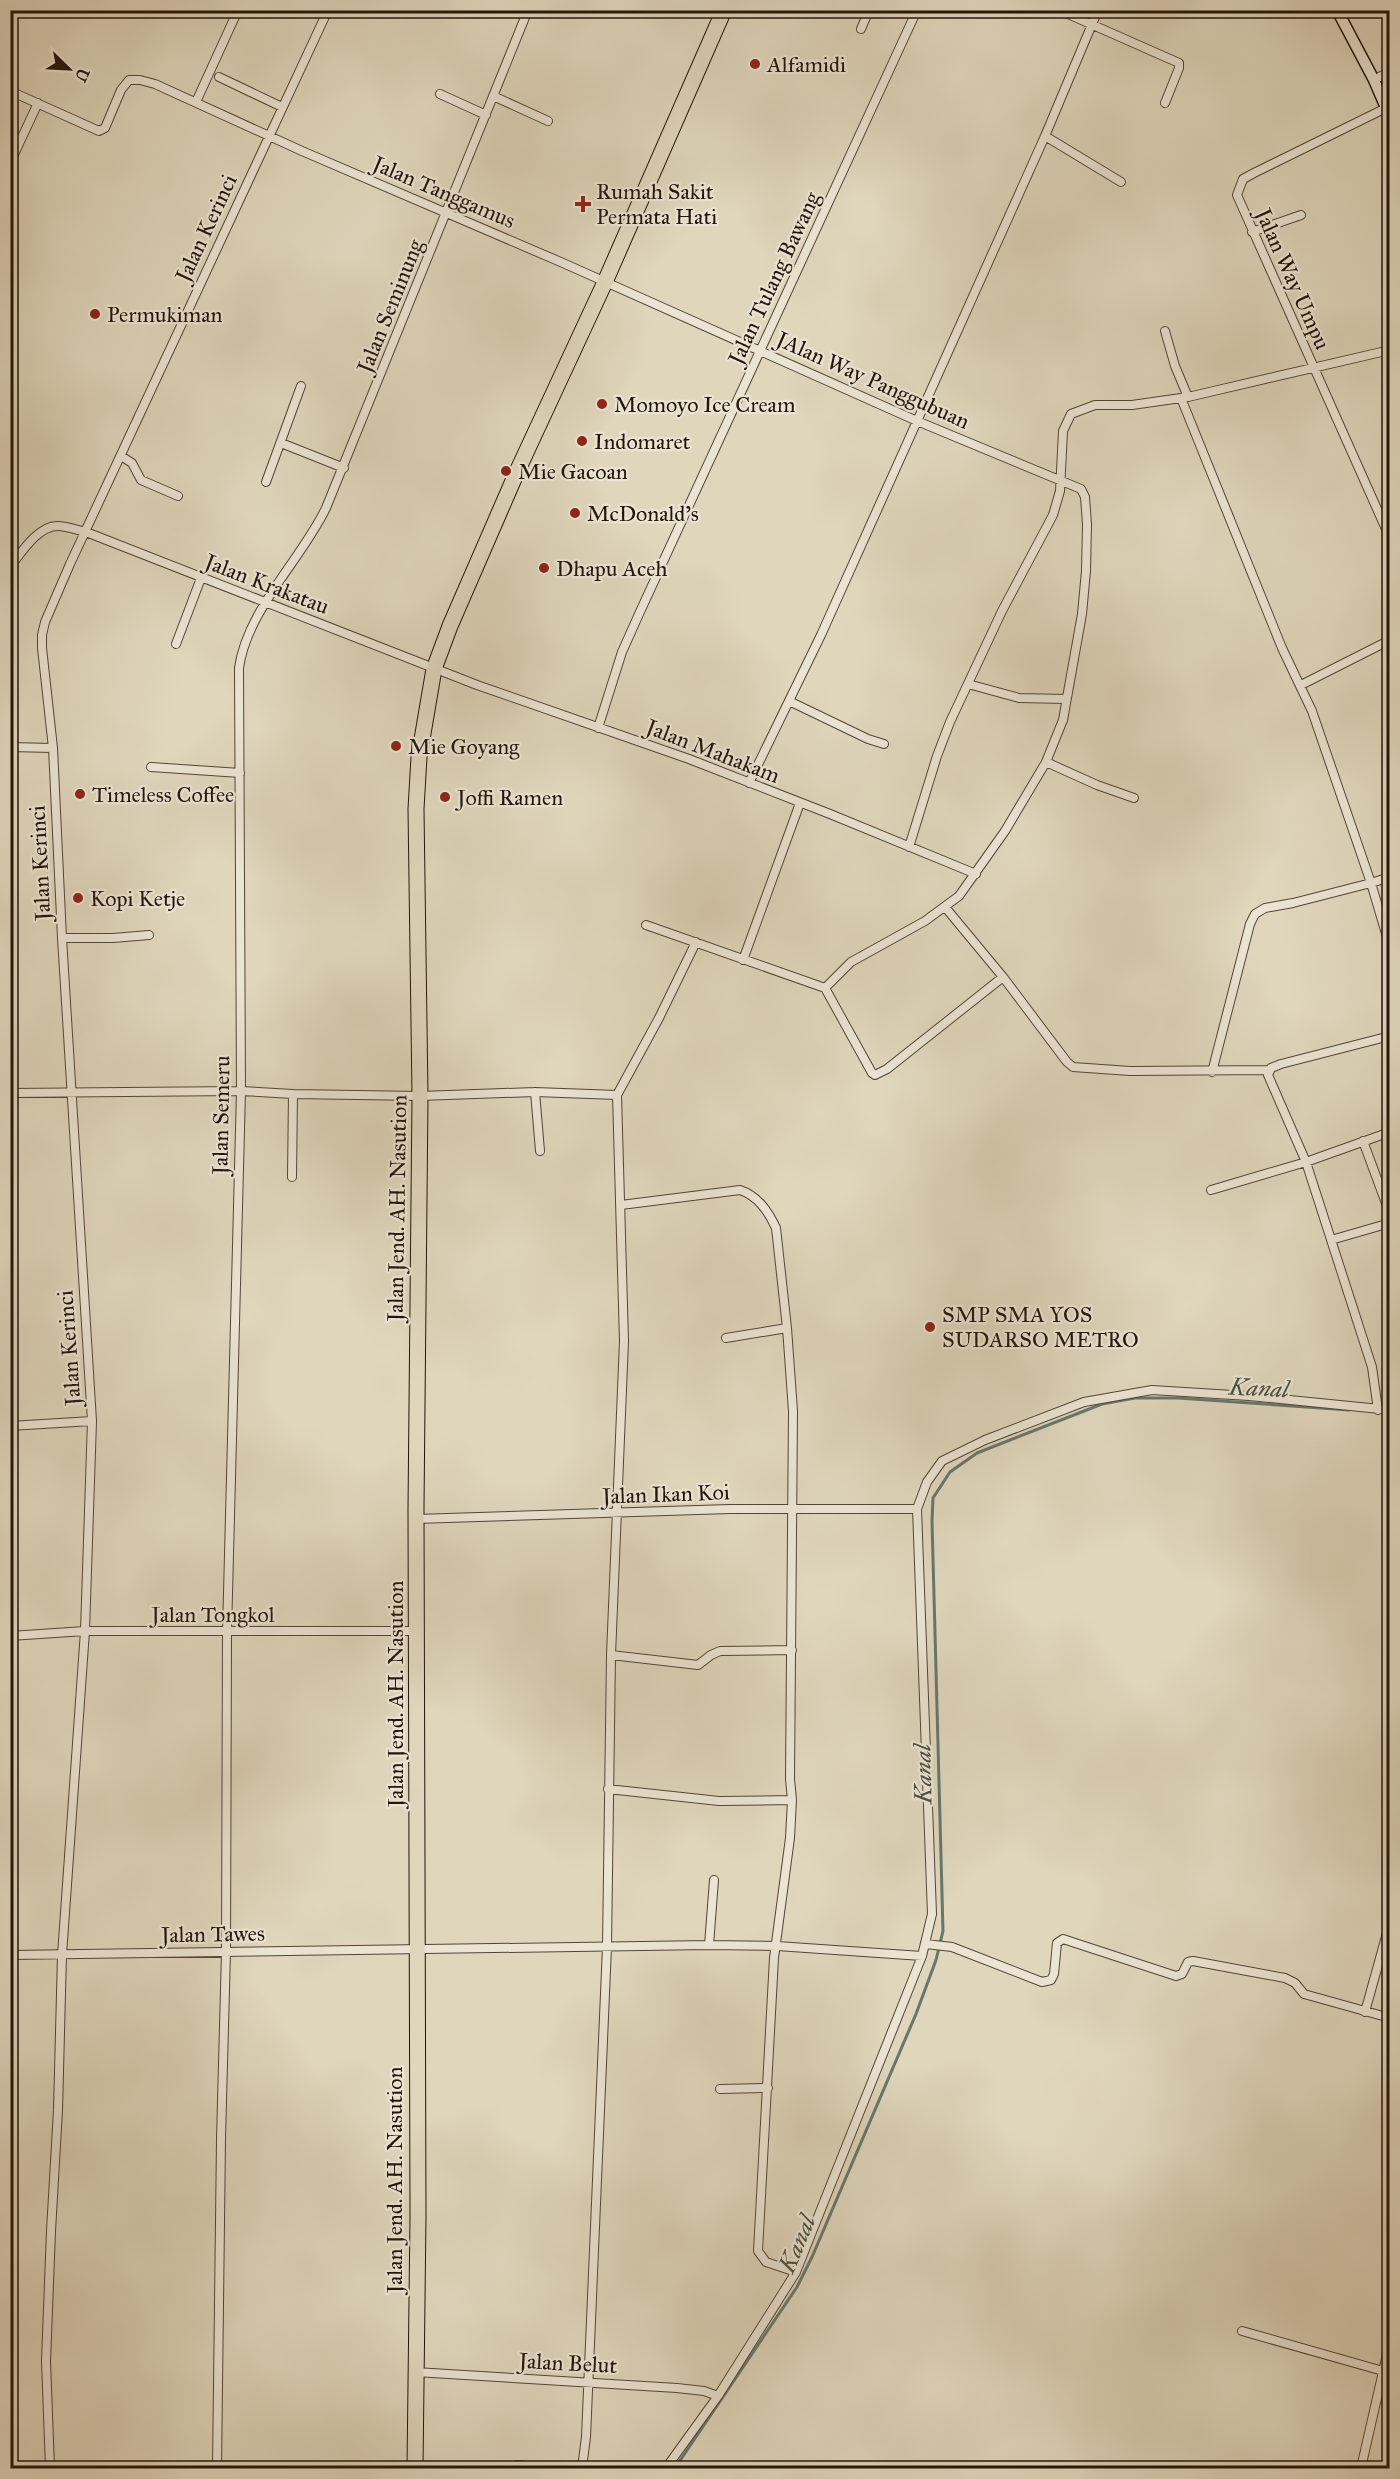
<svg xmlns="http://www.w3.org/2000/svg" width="1400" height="2479" viewBox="0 0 1400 2479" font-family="'IM FELL Great Primer',serif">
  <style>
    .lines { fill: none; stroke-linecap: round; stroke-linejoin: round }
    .stream { stroke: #67776e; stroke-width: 3 }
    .street-casing { stroke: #534437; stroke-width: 10 }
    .secondary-casing { stroke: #24140b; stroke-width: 13 }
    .highway-casing { stroke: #24140b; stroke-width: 17 }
    .street { stroke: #eae4d3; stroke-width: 8 }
    .secondary { stroke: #eae4d3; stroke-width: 10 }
    .highway { stroke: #dfd6bc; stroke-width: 15 }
    .poi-dot { fill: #8f2418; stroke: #eae4d3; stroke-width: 2 }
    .labels { text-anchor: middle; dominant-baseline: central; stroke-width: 4.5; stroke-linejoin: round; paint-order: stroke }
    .poi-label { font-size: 22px; fill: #24140b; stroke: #eae4d3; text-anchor: start }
    .street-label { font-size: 22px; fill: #24140b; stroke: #eae4d3 }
    .water-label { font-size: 24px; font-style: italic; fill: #4b4e45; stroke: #eae4d3 }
  </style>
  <rect width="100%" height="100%" fill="#dfd6bc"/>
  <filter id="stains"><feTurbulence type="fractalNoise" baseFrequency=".00333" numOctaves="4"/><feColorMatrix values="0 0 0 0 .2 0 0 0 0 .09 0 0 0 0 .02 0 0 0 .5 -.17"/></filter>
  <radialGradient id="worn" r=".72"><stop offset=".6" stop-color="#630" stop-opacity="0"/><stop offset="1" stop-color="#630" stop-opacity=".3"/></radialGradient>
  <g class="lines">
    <path class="stream" d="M675 2468 797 2287 812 2257 916 2014 936 1960 943 1931 932 1521 933 1498 950 1472 977 1453 1102 1404 1135 1398H1178L1349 1410"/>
    <g class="street-casing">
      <path id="street" d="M1059 10 1179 63V68L1165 103
        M861 29 869 10
        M219 77 282 107
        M1374 80 1390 71
        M10 91 99 131 105 128 121 90 129 80H140L155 84 302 151 563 263 917 421 1081 489 1085 497 1087 524 1086 571 1082 614 1063 720 1046 762 1005 831 959 896 925 921 851 962 825 988
        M440 94 486 115
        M493 96 548 121
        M196 102 238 10
        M1386 108 1254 173 1243 179 1237 195 1390 538
        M1045 136 1121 182
        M10 163 38 103
        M1252 232 1301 215
        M1389 306H1390
        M1165 331 1175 366 1188 397
        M1181 398 1282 648 1312 711 1371 883 1293 903 1265 908 1255 914 1250 924 1212 1072
        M281 443 344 468
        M121 456 132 463 141 480 178 496
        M266 482 301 386
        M10 567C21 553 38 526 57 526 67 526 77 530 86 532L477 685 689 759 830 814 976 874
        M176 644 201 578
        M968 684 1019 698 1066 699
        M1301 685 1390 640
        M789 701 868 739 884 744
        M598 728 622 652 639 614 917 10
        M10 747 53 748
        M1046 762 1097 785 1134 798
        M151 767 240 773
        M749 783 821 635 1045 136 1098 10
        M909 847 937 756 950 722 1002 611 1053 515 1060 491 1063 431 1071 414 1095 405H1132L1188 397 1390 350
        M1390 877 1371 883 1390 947
        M945 907 1003 977 1067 1062 1073 1067 1130 1071 1270 1070
        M646 925 825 988 872 1073 875 1075 887 1069 1003 977
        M62 938H113L149 935
        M743 960 800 803
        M535 1092 540 1151
        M10 1093 241 1091 293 1094 420 1096 535 1092 617 1095
        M1363 1141 1390 1214
        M292 1177 293 1094
        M1211 1190 1306 1162 1390 1132
        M621 1205 740 1190C758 1196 768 1211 776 1228L787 1328 793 1411 790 1779 792 1800 790 1838 774 1958 758 2251 766 2262 796 2272
        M1331 1240 1390 1223
        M726 1338 787 1328
        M1378 1410 1372 1367 1306 1162 1268 1075 1271 1068 1281 1064 1390 1036
        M10 1426 92 1421
        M416 1519 730 1509H917
        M10 1636 85 1631H417
        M611 1655 698 1665 711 1655 720 1651 792 1650
        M608 1789 719 1801 792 1800
        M926 1944 952 1947 1042 1982 1051 1980 1054 1974 1057 1943 1063 1939 1176 1976 1182 1974 1188 1962 1193 1961 1285 1978 1295 1983 1304 1994 1390 2018
        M709 1945 714 1880
        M10 1955 709 1945 777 1946 922 1956 796 2272 718 2396 666 2468
        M922 1956 932 1914 917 1509 927 1482 942 1461 985 1440 1084 1402 1152 1390 1249 1396 1390 1410
        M1365 2012 1390 1922
        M720 2089 768 2088
        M1242 2331 1390 2373
        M415 2372 677 2388 704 2391 718 2396
        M517 2465 546 2468
        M50 2468 46 2361 51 2231 58 2110 62 1955 85 1631 92 1421 62 938 53 748 42 648V635L45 622 70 564 328 10
        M217 2468 221 2139 226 1951 227 1632 241 1091 239 668C247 610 301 560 326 508L528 10
        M582 2468 586 2437 607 1947 611 1655 624 1341 617 1095 659 1018 696 942
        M1361 2468 1390 2341"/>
    </g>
    <g class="secondary-casing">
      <path id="secondary" d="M1337 10 1374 80 1390 117"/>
    </g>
    <g class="highway-casing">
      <path id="highway" d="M415 2468 418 2217 416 1509 420 1096 416 809 419 757 434 669 450 626 516 474 605 282 724 10"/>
    </g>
    <use href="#street" class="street"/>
    <use href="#secondary" class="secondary"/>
    <use href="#highway" class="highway"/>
  </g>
  <g class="poi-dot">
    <circle cx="755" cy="64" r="6"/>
    <path d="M580 195h6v6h6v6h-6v6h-6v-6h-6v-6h6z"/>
    <circle cx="95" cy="314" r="6"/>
    <circle cx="602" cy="404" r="6"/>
    <circle cx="582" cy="441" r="6"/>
    <circle cx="506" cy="471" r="6"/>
    <circle cx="575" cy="513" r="6"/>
    <circle cx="544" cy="568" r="6"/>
    <circle cx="396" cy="746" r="6"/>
    <circle cx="80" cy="794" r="6"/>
    <circle cx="445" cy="797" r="6"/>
    <circle cx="78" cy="898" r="6"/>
    <circle cx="930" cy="1327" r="6"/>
  </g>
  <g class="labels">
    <g class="poi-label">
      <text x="767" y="64">Alfamidi</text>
      <text x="596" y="191">Rumah Sakit<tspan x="596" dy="25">Permata Hati</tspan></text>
      <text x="107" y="314">Permukiman</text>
      <text x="614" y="404">Momoyo Ice Cream</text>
      <text x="594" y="441">Indomaret</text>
      <text x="518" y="471">Mie Gacoan</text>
      <text x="587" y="513">McDonald's</text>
      <text x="556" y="568">Dhapu Aceh</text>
      <text x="408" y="746">Mie Goyang</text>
      <text x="92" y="794">Timeless Coffee</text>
      <text x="457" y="797">Joffi Ramen</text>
      <text x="90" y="898">Kopi Ketje</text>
      <text x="942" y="1314">SMP SMA YOS<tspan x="942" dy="25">SUDARSO METRO</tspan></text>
    </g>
    <g class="street-label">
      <text transform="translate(444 192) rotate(23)">Jalan Tanggamus</text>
      <text transform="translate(206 228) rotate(-65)">Jalan Kerinci</text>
      <text transform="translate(774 278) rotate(-65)">Jalan Tulang Bawang</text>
      <text transform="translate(1293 279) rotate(66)">Jalan Way Umpu</text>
      <text transform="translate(390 306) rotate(-68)">Jalan Seminung</text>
      <text transform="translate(873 380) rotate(24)">JAlan Way Panggubuan</text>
      <text transform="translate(267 584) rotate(21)">Jalan Krakatau</text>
      <text transform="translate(713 751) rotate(21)">Jalan Mahakam</text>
      <text transform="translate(40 863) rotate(-93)">Jalan Kerinci</text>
      <text transform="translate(221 1115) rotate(-89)">Jalan Semeru</text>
      <text transform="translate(397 1208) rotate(-89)">Jalan Jend. AH. Nasution</text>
      <text transform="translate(69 1348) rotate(-94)">Jalan Kerinci</text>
      <text transform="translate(666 1494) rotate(-2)">Jalan Ikan Koi</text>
      <text x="213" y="1614">Jalan Tongkol</text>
      <text transform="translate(395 1694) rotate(-90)">Jalan Jend. AH. Nasution</text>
      <text transform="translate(213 1934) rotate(-1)">Jalan Tawes</text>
      <text transform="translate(394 2180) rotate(-90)">Jalan Jend. AH. Nasution</text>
      <text transform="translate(568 2363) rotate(3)">Jalan Belut</text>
    </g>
    <g class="water-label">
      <text transform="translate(1259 1388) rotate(3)">Kanal</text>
      <text transform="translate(923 1774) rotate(-91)">Kanal</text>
      <text transform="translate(797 2244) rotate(-67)">Kanal</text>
    </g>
  </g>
  <rect width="1400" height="2479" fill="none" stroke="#dfd6bc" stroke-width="36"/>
  <rect x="12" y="12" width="1376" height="2455" fill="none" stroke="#24140b" stroke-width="3"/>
  <rect x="18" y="18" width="1364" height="2443" fill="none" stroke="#24140b" stroke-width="1.5"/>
  <g transform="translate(69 69) rotate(114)" stroke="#eae4d3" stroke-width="4.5" paint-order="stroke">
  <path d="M0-4.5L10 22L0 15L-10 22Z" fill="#24140b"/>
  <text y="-9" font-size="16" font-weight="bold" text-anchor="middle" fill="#24140b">U</text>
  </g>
  <rect width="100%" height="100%" filter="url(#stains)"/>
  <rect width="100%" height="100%" fill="url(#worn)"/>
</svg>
